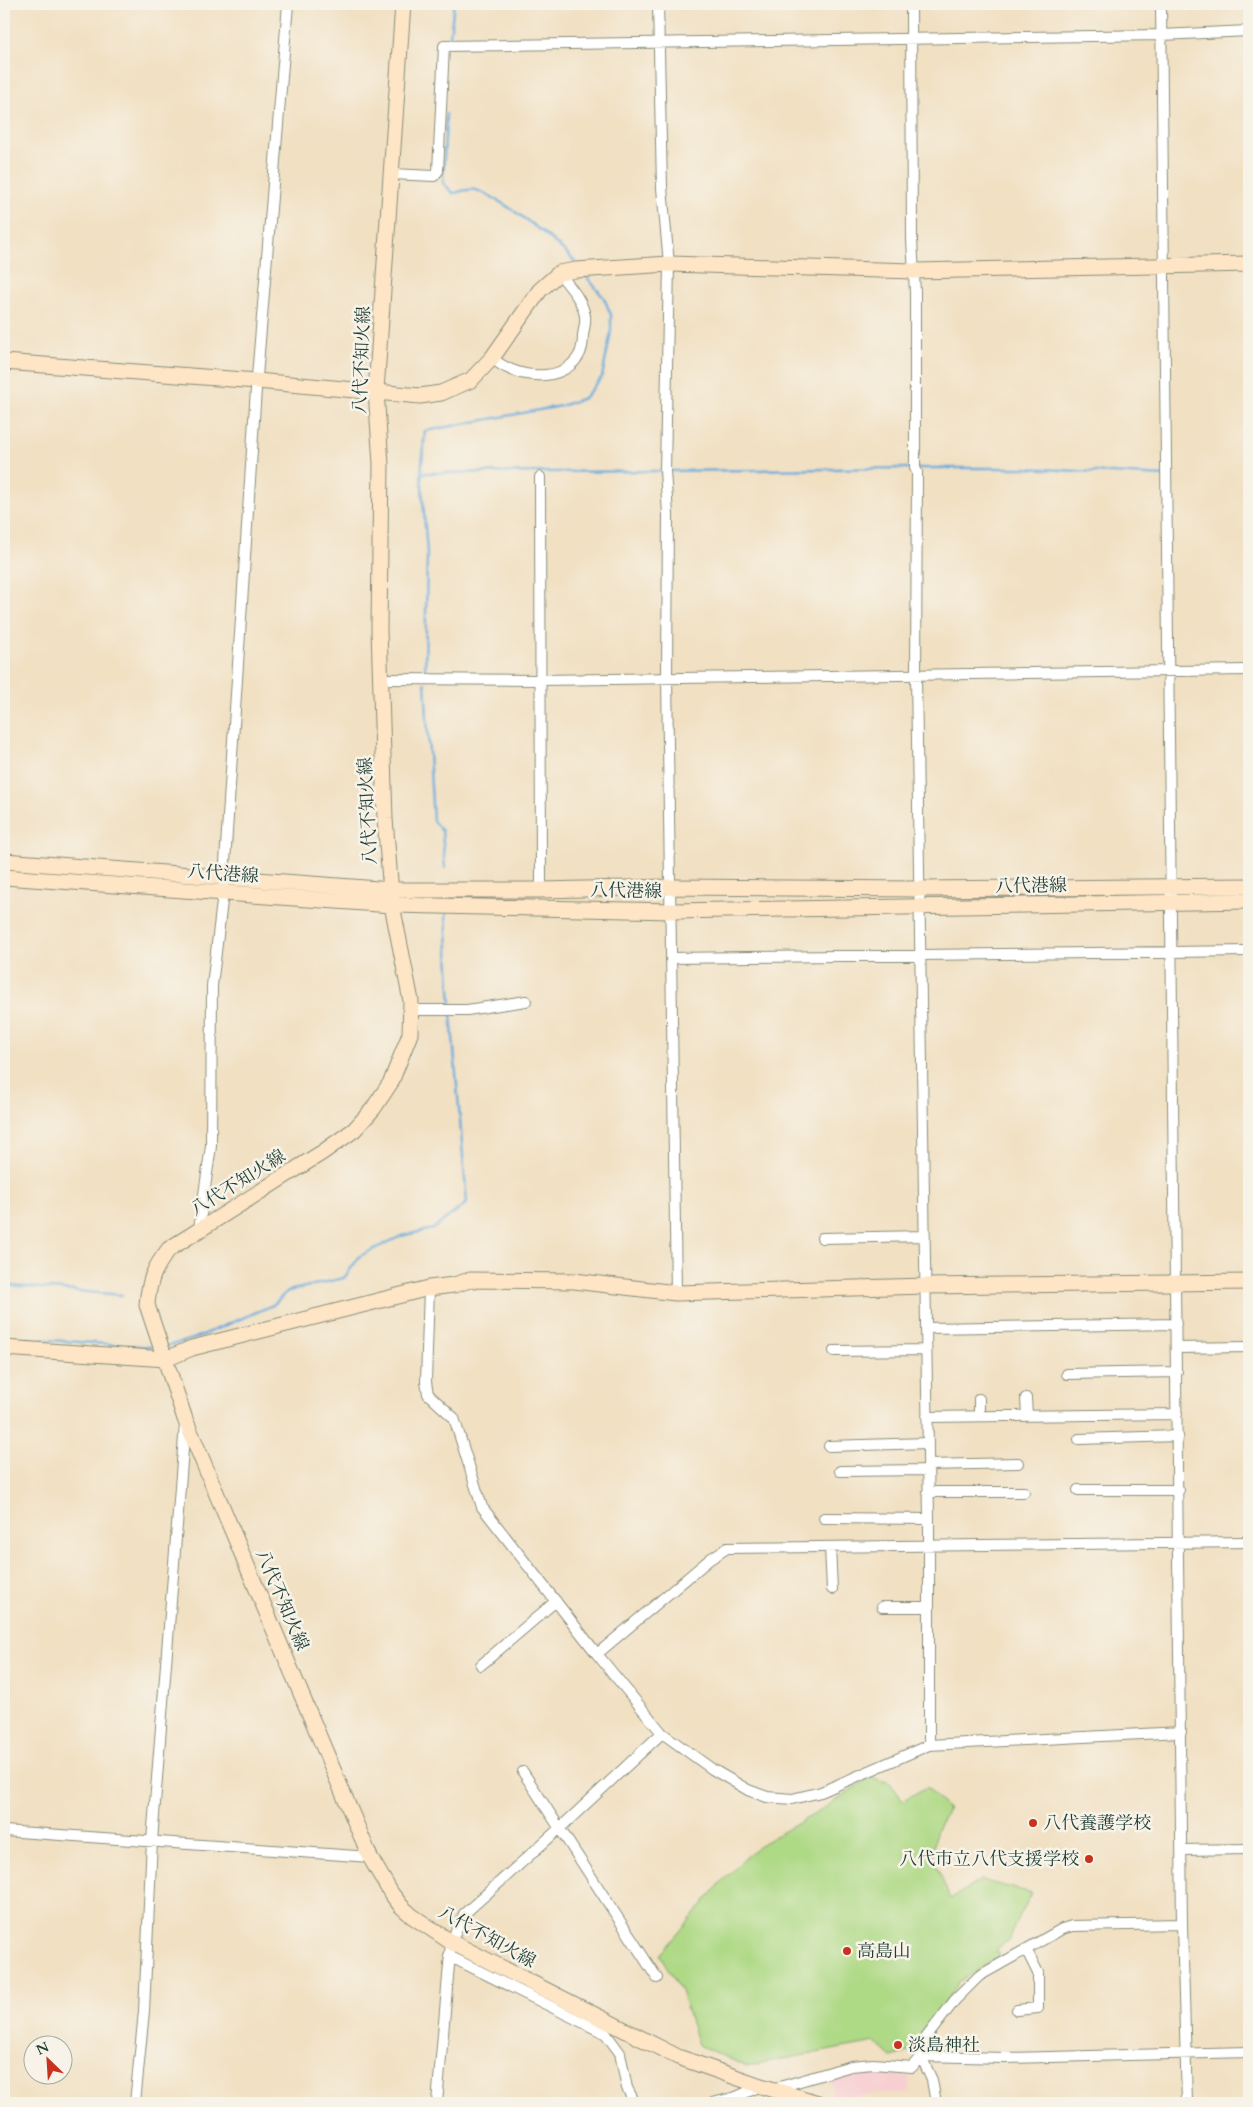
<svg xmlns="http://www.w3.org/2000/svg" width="1253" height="2107" viewBox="0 0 1253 2107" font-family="Cardo,'Noto Serif JP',serif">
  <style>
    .built { fill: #f7cfd2 }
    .park { fill: #aed985; stroke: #668b5c }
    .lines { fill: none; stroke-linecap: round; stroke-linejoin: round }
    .stream { stroke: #67aadc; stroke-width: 2.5 }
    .street-casing { stroke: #888e7b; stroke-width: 12 }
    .secondary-casing { stroke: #888e7b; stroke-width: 17 }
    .street { stroke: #fff; stroke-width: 10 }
    .secondary { stroke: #fde5c5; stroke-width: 15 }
    .poi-dot { fill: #c8321e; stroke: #f7f3e8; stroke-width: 2 }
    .labels { text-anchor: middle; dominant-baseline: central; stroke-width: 5; stroke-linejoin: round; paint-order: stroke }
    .street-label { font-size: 18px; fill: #1f3d34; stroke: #f7f3e8 }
    .poi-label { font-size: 18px; fill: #1f3d34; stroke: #f7f3e8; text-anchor: start }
  </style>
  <rect width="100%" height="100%" fill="#f7f3e8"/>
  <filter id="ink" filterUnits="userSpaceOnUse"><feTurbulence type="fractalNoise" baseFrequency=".02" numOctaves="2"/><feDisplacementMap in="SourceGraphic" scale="10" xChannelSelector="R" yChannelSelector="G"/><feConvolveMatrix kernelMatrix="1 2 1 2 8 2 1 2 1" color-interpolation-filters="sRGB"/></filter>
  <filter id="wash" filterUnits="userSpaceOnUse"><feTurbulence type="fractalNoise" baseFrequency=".0096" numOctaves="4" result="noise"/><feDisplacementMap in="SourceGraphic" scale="20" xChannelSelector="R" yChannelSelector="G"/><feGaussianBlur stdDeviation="1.12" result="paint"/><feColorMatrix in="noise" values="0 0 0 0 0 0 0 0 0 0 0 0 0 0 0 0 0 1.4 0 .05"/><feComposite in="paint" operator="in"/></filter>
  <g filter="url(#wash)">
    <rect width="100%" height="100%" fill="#f1e0c2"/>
    <path class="built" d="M888 2069 889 2074 909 2076 910 2094 887 2093 834 2098 830 2078Z"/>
    <path class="park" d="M871 1777 890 1783 903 1800 927 1787 948 1810 936 1832 933 1857 950 1899 981 1880 1032 1893 1014 1926 1011 1939 997 1948 999 1957 959 1982 914 2050 892 2057 875 2042 746 2066 698 2045 681 1991 660 1955 723 1880 758 1846 818 1812Z"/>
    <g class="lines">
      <path class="stream" d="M449 43 454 4
        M446 114 443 183 453 193C460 192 470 188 476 190 503 199 558 242 577 264
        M917 468H1026L1164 476
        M667 471 912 468
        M421 473 662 471
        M425 677 427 553 421 473 425 431 561 406 584 398 602 377 611 332V315L604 298 586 276
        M425 683 433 821 442 831 445 868
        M446 913 451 1006
        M4 1285 122 1295
        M4 1337 154 1347
        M167 1346 193 1339 273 1305 288 1291 344 1278 360 1256 401 1236 433 1229 467 1203 451 1014"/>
    </g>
  </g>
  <g filter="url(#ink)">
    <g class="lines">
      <g class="street-casing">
        <path id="street" d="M658 4 662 188 669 264 665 471 668 514 667 677 676 1293
          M911 4 912 240 915 292V468L917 472 916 676 929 1519V1745
          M1161 4 1182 1924 1187 2103
          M392 174 434 176 438 171 444 46 1161 35 1249 31
          M492 358C513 377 559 385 578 357 582 351 583 342 583 335 584 329 586 321 585 316 582 299 569 286 559 273
          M540 477 541 890
          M381 679 540 680 1249 670
          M672 958 1249 951
          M411 1010H467L526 1001
          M199 1229 211 1146 212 986 223 893 256 389 288 4
          M822 1238 925 1236
          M429 1288 426 1382 428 1394 454 1418 482 1507 597 1654 662 1733 712 1769 748 1790 767 1797 792 1799 821 1792 929 1745 1181 1732
          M926 1328 1176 1324
          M1176 1348 1249 1347
          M834 1351 926 1350
          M1067 1374 1177 1372
          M1026 1398 1027 1416
          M979 1416V1399
          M927 1417 1177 1414
          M1079 1439 1178 1436
          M829 1446 928 1443
          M928 1465 1018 1463
          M840 1471 928 1470
          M1078 1490H1179
          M928 1492H1024
          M824 1518 929 1519
          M830 1547 832 1589
          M882 1607H929
          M597 1654 710 1559 727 1548 1249 1542
          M481 1665 556 1601
          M523 1772 657 1978
          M4 1831 370 1857
          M1182 1850 1249 1849
          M449 1956 606 2034 620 2053 627 2088 635 2103
          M1017 2010 1038 2008V1973L1026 1949
          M921 2056 1005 2058 1249 2052
          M773 2089 851 2066 873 2064 912 2067 921 2056
          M135 2103 144 2011 152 1841 185 1424
          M437 2103 451 1942 464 1914 560 1828 662 1733
          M713 2103 736 2097 761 2086
          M936 2103 932 2080 921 2056 922 2043 955 2000 979 1976 1062 1929 1072 1926 1182 1924"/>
      </g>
      <g class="secondary-casing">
        <path id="secondary" d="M403 4 376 391 381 464 379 629 385 819 392 905 411 1001 410 1034 391 1082 373 1109 354 1130 323 1152 169 1249C154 1268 149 1280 147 1305L185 1419 370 1857 391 1893 401 1906 412 1916 451 1942 678 2057 761 2086 818 2103
          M4 362 257 381 420 396 441 393 471 380 492 358 540 290 559 273 576 270 669 264 914 271 1249 264
          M4 861 392 890H541L671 887 920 889 1249 886
          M4 877 392 905 672 911 1249 901
          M4 1348 166 1359 192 1348 429 1288 454 1285 470 1280 574 1281 676 1293 926 1286 1249 1282"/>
      </g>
      <use href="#street" class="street"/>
      <use href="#secondary" class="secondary"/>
    </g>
  </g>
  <g class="poi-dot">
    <circle cx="1033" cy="1823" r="5"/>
    <circle cx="1089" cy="1859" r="5"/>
    <circle cx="847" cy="1951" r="5"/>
    <circle cx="898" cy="2045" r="5"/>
  </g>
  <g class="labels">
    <g class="street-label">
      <text transform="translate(362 360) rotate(-88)">八代不知火線</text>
      <text transform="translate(368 811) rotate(-93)">八代不知火線</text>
      <text transform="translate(223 874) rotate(4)">八代港線</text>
      <text transform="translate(1031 886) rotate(-1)">八代港線</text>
      <text transform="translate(626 891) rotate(1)">八代港線</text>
      <text transform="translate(238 1183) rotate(-32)">八代不知火線</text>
      <text transform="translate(282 1600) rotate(67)">八代不知火線</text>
      <text transform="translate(487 1937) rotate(29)">八代不知火線</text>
    </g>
    <g class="poi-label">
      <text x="1043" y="1823">八代養護学校</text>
      <text x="1079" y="1859" text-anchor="end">八代市立八代支援学校</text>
      <text x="857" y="1951">高島山</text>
      <text x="908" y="2045">淡島神社</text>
    </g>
  </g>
  <rect width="1253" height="2107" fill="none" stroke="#f7f3e8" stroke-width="20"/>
  <g transform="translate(48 2060) rotate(335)"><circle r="24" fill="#f7f3e8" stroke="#a1aaa0"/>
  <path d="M0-4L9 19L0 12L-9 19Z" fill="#c8321e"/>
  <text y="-8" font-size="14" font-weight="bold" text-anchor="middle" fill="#1f3d34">N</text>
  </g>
</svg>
